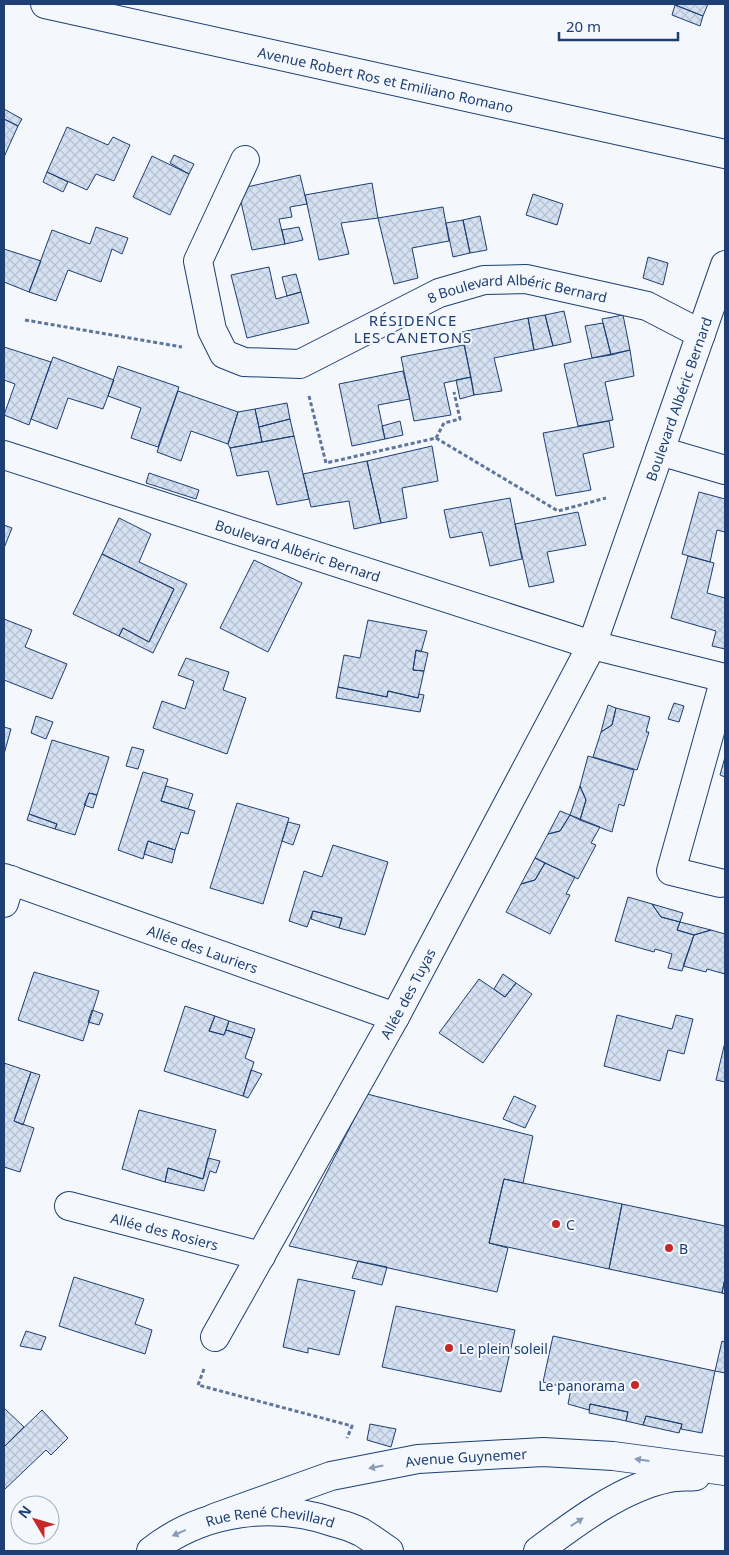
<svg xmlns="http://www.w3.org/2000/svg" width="729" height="1555" viewBox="0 0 729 1555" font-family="'Noto Sans',sans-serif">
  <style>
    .building { fill: url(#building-cross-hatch); stroke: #1d3f73 }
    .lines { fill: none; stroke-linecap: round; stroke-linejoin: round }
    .minor-casing { stroke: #1d3f73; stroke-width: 30 }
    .path { stroke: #5e769c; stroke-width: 3; stroke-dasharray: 4 2.5; stroke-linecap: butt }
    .minor { stroke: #f4f7fb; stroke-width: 28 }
    .oneway { fill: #889bb7 }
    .poi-dot { fill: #c62828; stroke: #f4f7fb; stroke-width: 2 }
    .labels { text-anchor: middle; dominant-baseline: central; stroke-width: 4; stroke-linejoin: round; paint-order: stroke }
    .street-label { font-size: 14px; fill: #1d3f73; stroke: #f4f7fb }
    .poi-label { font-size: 14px; fill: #1d3f73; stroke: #f4f7fb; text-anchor: start }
    .neighbourhood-label { font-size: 15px; letter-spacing: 1px; fill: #1d3f73; stroke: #f4f7fb }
  </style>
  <defs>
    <pattern id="building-cross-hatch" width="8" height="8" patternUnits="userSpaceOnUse" patternTransform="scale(1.25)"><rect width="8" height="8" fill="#d5e0f0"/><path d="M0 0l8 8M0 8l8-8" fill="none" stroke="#b6c1d1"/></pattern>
  </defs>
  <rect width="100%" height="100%" fill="#f4f7fb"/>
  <path class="building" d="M673 4H708L703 16Z
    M675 5 703 16 700 26 672 15Z
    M4 109 22 119 18 126 4 119Z
    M4 119 18 126 4 157Z
    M67 127 108 145 113 137 130 145 114 181 96 174 87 190 47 172Z
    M174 155 194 164 189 174 170 163Z
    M152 156 189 174 170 215 133 197Z
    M47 172 68 182 63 192 43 182Z
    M300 175 307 204 290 207 292 217 279 219 285 244 252 250 238 189Z
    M372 183 378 218 341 223 349 254 319 260 305 195Z
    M533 194 563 204 557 225 526 215Z
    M443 207 449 241 412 248 418 278 394 284 378 218Z
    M480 216 487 250 470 253 463 220Z
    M463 220 470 253 453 257 446 223Z
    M96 227 128 238 122 254 112 249 101 282 68 270 56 301 29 292 52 230 90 244Z
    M299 227 303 240 285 244 282 230Z
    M4 249 41 261 29 292 4 282Z
    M648 257 668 263 663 285 643 278Z
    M269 267 276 299 301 292 309 323 247 338 231 275Z
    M296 274 301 292 287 296 282 277Z
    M564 311 571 342 553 346 545 315Z
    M545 315 553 346 534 350 528 318Z
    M623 315 630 350 611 355 602 319Z
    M528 318 534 350 494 358 502 391 474 395 462 332Z
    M603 323 611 355 592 358 585 326Z
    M464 345 471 377 444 383 451 415 414 421 401 357Z
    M4 347 51 362 29 425 4 415 15 384 4 380Z
    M630 350 634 376 605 382 613 420 578 426 564 364Z
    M53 357 114 380 103 409 68 398 57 429 31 419Z
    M118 366 179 387 158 447 131 438 141 408 108 396Z
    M403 371 410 399 378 405 385 439 352 446 339 384Z
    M471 377 474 395 460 399 456 380Z
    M178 391 238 412 228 444 191 431 181 461 157 452Z
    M287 403 290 419 259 427 255 409Z
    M255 409 262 442 230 448 228 444 238 412Z
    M290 419 294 436 262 442 259 427Z
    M400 421 403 435 385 439 382 426Z
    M609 421 614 447 583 454 591 490 556 496 543 433Z
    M294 436 309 499 277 505 268 471 237 476 230 448Z
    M432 446 438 481 402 488 407 518 381 523 367 461Z
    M367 461 381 523 354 529 349 501 311 507 303 474Z
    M149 473 199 490 196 499 146 483Z
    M699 492 725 499V532L717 530 710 562 682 554Z
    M510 498 522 559 490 566 482 532 450 538 444 510Z
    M578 512 586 545 547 552 554 582 529 587 515 524Z
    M119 518 151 534 139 562 187 584 153 653 119 636 123 628 149 642 174 589 102 554Z
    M4 525 12 528 4 548Z
    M102 554 174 589 149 642 123 628 119 636 73 614Z
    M688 556 714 563 707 593 725 598V649L712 646 716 631 671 618Z
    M254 560 302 583 268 652 220 628Z
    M4 619 32 630 25 647 67 664 52 699 4 680Z
    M368 620 427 631 421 652 416 650 413 670 424 671 418 698 388 691 387 697 338 687 344 655 360 658Z
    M416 650 428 653 424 671 413 670Z
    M186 658 229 672 223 690 246 698 227 754 153 728 162 701 185 709 194 681 178 675Z
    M338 687 387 697 388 691 418 698 419 694 424 695 420 712 336 698Z
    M674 703 684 706 679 722 668 719Z
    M608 705 616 708 612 725 601 732Z
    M616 708 650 717 646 732H649L637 770 593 757 601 732 612 725Z
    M36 716 53 722 46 739 31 733Z
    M4 727 11 729 4 754Z
    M52 740 109 757 97 795 89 793 75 835 55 829 57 824 29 814Z
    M132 747 144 750 138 769 126 766Z
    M588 756 634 770 624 806 619 804 612 832 580 820 586 800 580 786Z
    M725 757V777L720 775Z
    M143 772 168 779 161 801 195 811 188 834 181 832 175 850 148 841 143 859 118 850Z
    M166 786 193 794 188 809 161 801Z
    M580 786 586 800 580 820 570 815Z
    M89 793 97 795 93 808 84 805Z
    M237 803 289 818 263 904 210 888Z
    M560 811 570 815 560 831 548 834Z
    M29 814 57 824 55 829 27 820Z
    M570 815 600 827 591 843 596 845 578 879 535 858 548 834 560 831Z
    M288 822 300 825 293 845 282 841Z
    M148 841 175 850 172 863 144 854Z
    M333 845 388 862 365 935 339 928 342 918 313 911 307 927 289 921 304 871 322 877Z
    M535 858 545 863 535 880 521 884Z
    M545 863 575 877 566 894 570 895 550 934 506 912 521 884 535 880Z
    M628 897 652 904 661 917 680 922 677 930 694 935 682 971 668 968 672 954 655 949 654 952 615 941Z
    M652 904 683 913 680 922 661 917Z
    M313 911 342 918 339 928 311 919Z
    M680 922 711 930 694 935 677 930Z
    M711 930 725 934V974L707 969 706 972 683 966 694 935Z
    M34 972 99 991 83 1041 18 1020Z
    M503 974 516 983 505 997 494 989Z
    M479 979 505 997 516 983 532 994 483 1063 439 1033Z
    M185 1006 215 1016 209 1031 224 1035 226 1030 252 1038 245 1058 254 1062 243 1096 164 1071Z
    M92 1010 103 1014 99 1025 88 1022Z
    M617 1015 672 1029 676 1015 693 1019 684 1054 668 1050 660 1081 604 1066Z
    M215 1016 229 1021 224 1035 209 1031Z
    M229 1021 255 1029 252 1038 226 1030Z
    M725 1042V1082L716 1080Z
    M4 1063 31 1072 14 1121 34 1128 20 1172 4 1167Z
    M251 1070 262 1074 248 1098 243 1096Z
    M31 1072 40 1075 23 1125 14 1121Z
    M367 1094 533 1136 523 1183 504 1179 489 1243 508 1248 497 1292 289 1246Z
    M514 1096 536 1106 525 1128 503 1119Z
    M139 1110 216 1130 203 1179 168 1168 165 1182 122 1169Z
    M208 1158 220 1161 216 1173 210 1171 204 1191 165 1182 168 1168 203 1179Z
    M504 1179 622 1204 609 1269 489 1243Z
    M622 1204 725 1226V1278L722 1293 609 1269Z
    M358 1261 387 1267 382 1285 352 1278Z
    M74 1277 144 1299 135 1324 152 1330 145 1354 59 1326Z
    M725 1278V1294L722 1293Z
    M298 1279 355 1291 339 1355 308 1348V1353L283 1347Z
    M396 1306 515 1330 501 1392 382 1367Z
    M26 1331 46 1337 41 1350 20 1346Z
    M553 1336 715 1371 702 1433 681 1429 682 1424 646 1416 643 1425 626 1421 628 1412 590 1404 589 1410 568 1404 571 1389 543 1382Z
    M722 1341 725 1342V1373L715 1371Z
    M590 1404 628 1412 626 1421 589 1413Z
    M4 1408 24 1427 4 1447Z
    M42 1410 68 1438 51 1455 46 1450 4 1490V1447Z
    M646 1416 682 1424 679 1433 643 1425Z
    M370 1424 396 1429 391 1447 367 1440Z"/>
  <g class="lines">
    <g class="minor-casing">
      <g id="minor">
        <path id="s1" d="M45 4 725 154"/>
        <path id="s2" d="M245 160 198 261 212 330 224 354 244 362 300 364 439 293 484 280 526 279 647 306 701 334"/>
        <path d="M660 451 725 470"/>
        <path id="s3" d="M4 455 592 645 725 678"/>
        <path id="s4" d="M4 878 395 1017"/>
        <path d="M720 883 671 871 725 678"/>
        <path d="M4 903 11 880"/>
        <path id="s5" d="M69 1206 261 1256"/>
        <path id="s6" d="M215 1337 395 1017 592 645 725 265"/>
        <path id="s7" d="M214 1518 331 1476 418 1459 543 1452 613 1456 725 1471"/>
        <path id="s8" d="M151 1551C203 1510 274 1501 336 1523 344 1525 353 1528 361 1532 371 1538 380 1545 389 1551"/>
        <path d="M538 1551C575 1523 623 1487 669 1478 678 1476 687 1477 696 1476"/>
      </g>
    </g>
    <path class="path" d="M25 320 182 347
      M309 396 326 463 436 438 558 511 606 498
      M436 438 444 423 460 419 454 392
      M204 1369 198 1385 352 1426 347 1438"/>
    <use href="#minor" class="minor"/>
  </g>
  <defs><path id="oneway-solid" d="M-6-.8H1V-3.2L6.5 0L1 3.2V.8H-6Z" transform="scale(1.25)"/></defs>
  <g class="oneway">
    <use href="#oneway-solid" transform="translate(642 1460) rotate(-172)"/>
    <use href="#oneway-solid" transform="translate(376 1467) rotate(169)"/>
    <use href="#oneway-solid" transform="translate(577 1522) rotate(-33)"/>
    <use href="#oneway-solid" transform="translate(179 1533) rotate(156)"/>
  </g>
  <g class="poi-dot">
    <circle cx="556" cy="1224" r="5"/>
    <circle cx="669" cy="1248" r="5"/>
    <circle cx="449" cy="1348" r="5"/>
    <circle cx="635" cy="1385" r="5"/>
  </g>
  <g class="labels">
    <g class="street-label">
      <text stroke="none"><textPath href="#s1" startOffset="349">Avenue Robert Ros et Emiliano Romano</textPath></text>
      <text stroke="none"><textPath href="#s2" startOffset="522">8 Boulevard Albéric Bernard</textPath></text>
      <text stroke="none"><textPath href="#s6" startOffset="1049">Boulevard Albéric Bernard</textPath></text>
      <text stroke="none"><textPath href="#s3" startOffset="309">Boulevard Albéric Bernard</textPath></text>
      <text stroke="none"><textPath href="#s4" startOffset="211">Allée des Lauriers</textPath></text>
      <text stroke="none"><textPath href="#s6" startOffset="394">Allée des Tuyas</textPath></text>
      <text stroke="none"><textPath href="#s5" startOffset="99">Allée des Rosiers</textPath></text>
      <text stroke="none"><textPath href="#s7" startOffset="261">Avenue Guynemer</textPath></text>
      <text stroke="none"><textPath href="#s8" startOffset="128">Rue René Chevillard</textPath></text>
    </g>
    <g class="poi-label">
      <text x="566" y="1224">C</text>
      <text x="679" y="1248">B</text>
      <text x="459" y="1348">Le plein soleil</text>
      <text x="625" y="1385" text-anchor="end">Le panorama</text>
    </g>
    <g class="neighbourhood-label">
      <text x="413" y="320">RÉSIDENCE<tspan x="413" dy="17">LES CANETONS</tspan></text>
    </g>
  </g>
  <rect width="729" height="1555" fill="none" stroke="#1d3f73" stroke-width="10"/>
  <g transform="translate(35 1520) rotate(308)"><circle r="24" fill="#f4f7fb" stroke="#9eadc5"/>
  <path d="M0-4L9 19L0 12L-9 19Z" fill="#c62828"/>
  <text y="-8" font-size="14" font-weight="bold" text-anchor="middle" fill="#1d3f73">N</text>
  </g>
  <path d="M559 32v8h119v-8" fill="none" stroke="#1d3f73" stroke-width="2.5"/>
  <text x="566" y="32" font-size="15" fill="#1d3f73" stroke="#f4f7fb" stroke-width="4" paint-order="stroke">20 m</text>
</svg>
